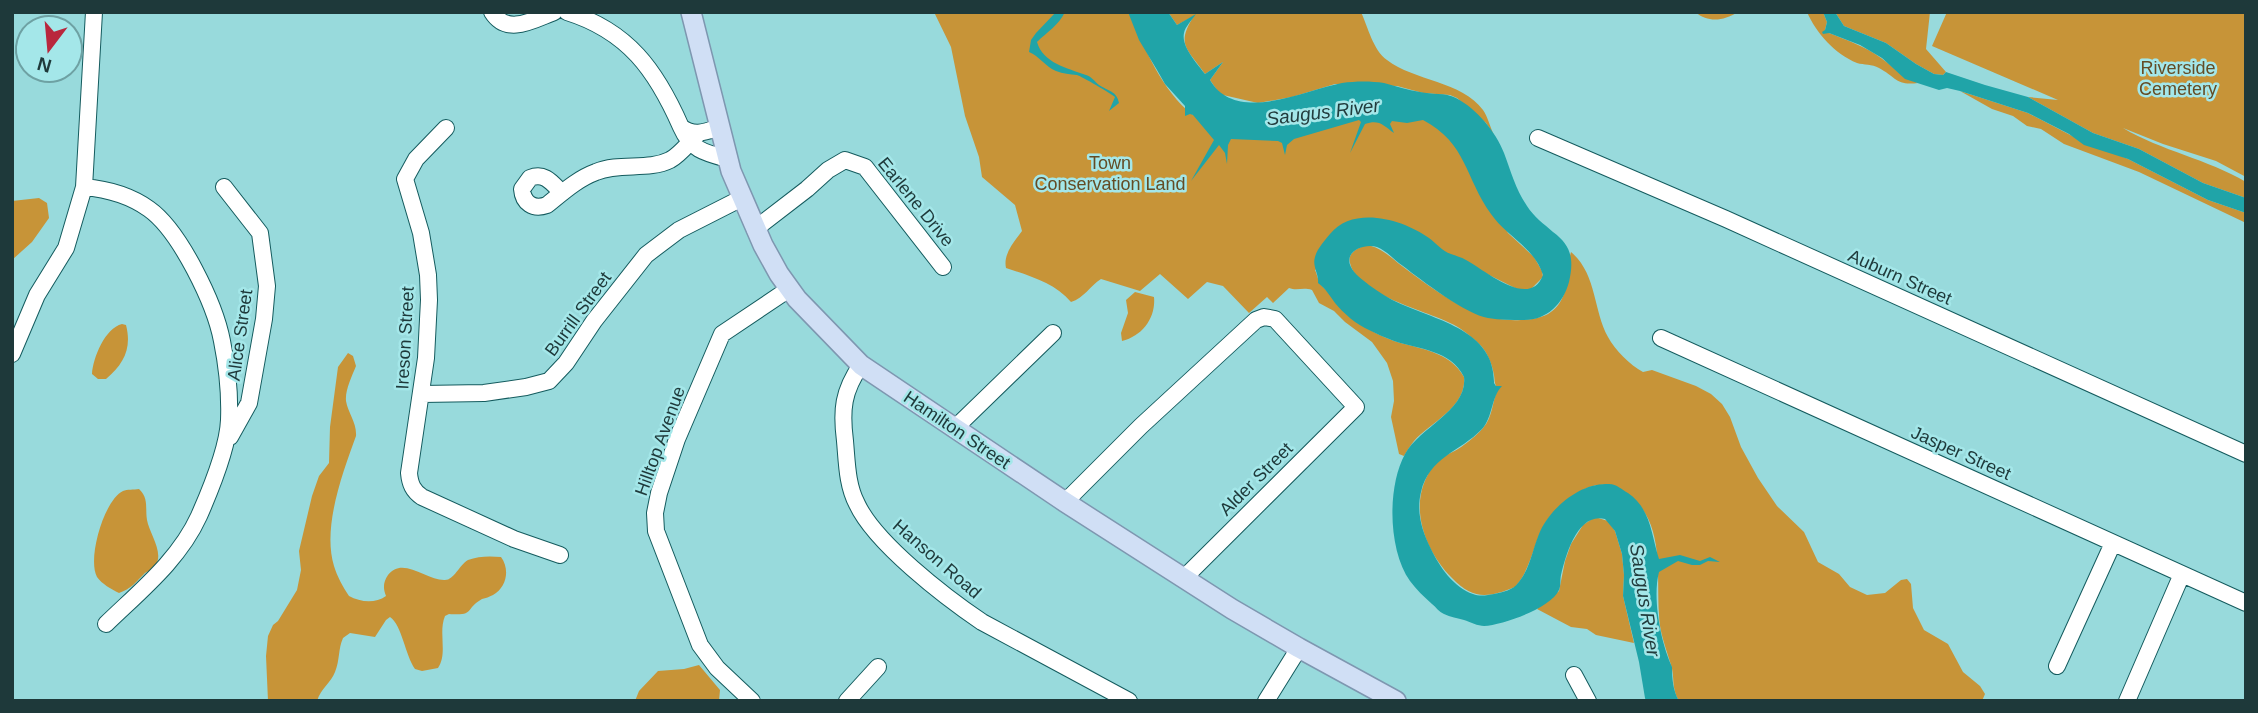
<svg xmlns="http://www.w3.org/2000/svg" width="2258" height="713" viewBox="0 0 2258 713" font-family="Arial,sans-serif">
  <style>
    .green { fill: #c79438 }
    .water { fill: #20a4a8 }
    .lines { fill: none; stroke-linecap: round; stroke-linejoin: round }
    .minor-casing { stroke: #145b5e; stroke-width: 18 }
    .major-casing { stroke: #7e97b0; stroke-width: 22 }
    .minor { stroke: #fff; stroke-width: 16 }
    .major { stroke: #d0dff5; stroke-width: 19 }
    .labels { text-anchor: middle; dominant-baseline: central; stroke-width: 5; stroke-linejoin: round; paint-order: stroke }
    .park-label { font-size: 18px; fill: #644c25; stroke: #a4e7e9 }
    .street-label { font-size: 18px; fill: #1e393a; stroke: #a4e7e9 }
    .water-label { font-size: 19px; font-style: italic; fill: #223c3d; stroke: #a4e7e9 }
  </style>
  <rect width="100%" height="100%" fill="#98dadc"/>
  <path class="green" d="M934 12H1130C1144 48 1162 91 1193 115L1364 114 1427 120 1448 132 1508 233 1534 257 1542 271 1543 277 1531 289H1517L1387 224 1315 270C1317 274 1317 277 1319 281 1321 286 1328 292 1333 297 1351 317 1368 332 1394 341 1419 349 1450 351 1464 377 1467 407 1431 422 1414 441 1410 446 1407 451 1404 456L1399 454 1391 417 1394 401 1393 381 1387 363 1372 342 1345 322 1334 311 1319 303 1312 290C1303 287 1297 291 1289 288L1273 303 1267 297 1249 313 1223 286 1207 282 1188 299 1160 274 1140 291 1101 279C1090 286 1084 298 1071 302 1055 283 1030 276 1006 268 1003 254 1014 242 1022 231L1015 205 982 177 979 157 965 116 951 47Z
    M1168 12H1361C1368 27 1373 50 1387 60 1414 81 1462 81 1483 110 1488 117 1490 127 1494 135L1486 123 1457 98 1450 95 1423 93 1397 86 1335 84 1292 97 1258 103 1223 95 1219 93 1210 80 1223 62 1205 74C1188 49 1175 45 1194 16L1177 25Z
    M1695 12H1738C1723 21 1709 23 1695 12Z
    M1807 12H1823L1827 22 1825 30 1829 33C1846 40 1865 46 1881 58 1894 67 1903 78 1918 83 1896 86 1896 77 1879 68 1872 64 1864 65 1857 63 1835 54 1816 33 1807 12Z
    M1835 12H1930L1926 49 1946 72 1943 75 1934 74 1916 64 1886 43 1844 26Z
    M1947 12H2246V177L2216 161 2163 144 2123 128C2162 151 2207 159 2246 182V198L2203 183 2139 149 2093 133 2028 97 2058 100 1932 46Z
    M1960 91 2028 113 2076 138 2128 159 2208 200 2246 213V223L2139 172 2064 144 2041 129 2027 126 2013 116 1992 109Z
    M39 198 47 203 49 218 32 242 12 260V201Z
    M1366 245C1381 247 1390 257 1402 266 1437 292 1476 323 1521 320 1541 319 1556 315 1564 294 1569 281 1567 265 1571 252 1597 274 1593 310 1608 337 1615 350 1630 365 1643 372L1652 370 1696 386 1711 394 1722 404 1730 417 1741 447 1758 478 1777 506 1804 532 1818 562 1839 574 1850 587 1867 595 1885 593 1901 580 1907 579 1911 584 1913 608 1924 630 1948 644 1963 672 1980 686 1985 694 1982 701H1679C1671 688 1675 677 1671 665 1666 648 1659 631 1659 614 1656 567 1667 510 1614 487 1593 478 1569 497 1554 512 1533 533 1535 565 1515 587 1488 598 1473 600 1452 578 1423 549 1405 499 1436 463 1442 456 1450 454 1458 449 1466 444 1477 435 1483 428 1493 417 1492 401 1498 389 1494 383 1495 382 1494 375 1492 363 1486 349 1477 342 1469 335 1460 327 1450 323 1425 310 1357 295 1350 263 1347 254 1357 248 1366 245Z
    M1135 292 1154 297C1156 317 1143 336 1122 341L1121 333 1128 313 1126 300Z
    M122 324 126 325C132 348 124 364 106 379H98L92 374C93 358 105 328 122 324Z
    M348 353 353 356 356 366C352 376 345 390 346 401 348 413 357 423 356 436 343 472 322 527 334 566 337 576 343 587 349 596 360 602 375 604 386 596 383 589 383 582 388 575 402 556 427 580 444 580 454 581 459 565 468 560 478 556 490 556 501 557 510 569 507 587 493 595 489 597 486 598 482 599 464 609 476 616 449 614L445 616C438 633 448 653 438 668L422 671 415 669C405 655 402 625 390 617L386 620 375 637 350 633 343 638C338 649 340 660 335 672 331 683 321 688 317 701H268L266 656 268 636 273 625 278 621 297 590 301 570 299 551 312 496 319 476 329 463 330 427 338 367Z
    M139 489C149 498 145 508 147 520 149 533 166 555 154 567 151 570 148 571 145 573 136 582 131 589 119 593 111 589 102 584 97 577 87 559 104 500 123 491 127 489 134 490 139 489Z
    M1595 517 1608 521 1615 531 1622 554 1624 575 1623 596 1634 643 1596 635 1587 629 1571 627 1537 609 1559 591 1565 561 1571 544 1583 525Z
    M699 665 720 690 719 701H635L639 691 658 671 684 669Z"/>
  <path class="water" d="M1056 12H1065C1059 25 1047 32 1037 42 1043 63 1067 68 1086 75 1092 77 1094 81 1099 85 1108 91 1117 91 1119 103L1109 111 1115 97C1112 94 1081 76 1077 75 1070 74 1063 74 1056 71 1046 67 1039 56 1029 52L1031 40 1036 33Z
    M1128 12H1168L1177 25 1196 14C1192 20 1185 27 1184 33 1181 47 1198 64 1205 74L1223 62 1210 80C1236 125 1305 90 1342 83 1356 81 1371 81 1384 83 1396 86 1408 90 1420 92 1432 95 1445 92 1456 98 1477 109 1496 132 1504 153 1511 172 1516 190 1527 206 1534 217 1544 224 1553 232 1572 246 1574 260 1569 282 1563 304 1547 320 1524 320 1512 320 1500 320 1488 318 1467 315 1421 280 1403 266 1394 260 1387 251 1377 247 1365 243 1343 251 1351 267 1354 274 1363 280 1369 285 1379 292 1389 299 1401 304 1439 321 1495 331 1494 383L1496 386H1502C1491 397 1493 417 1482 429 1460 452 1429 457 1421 492 1416 512 1422 531 1431 549 1439 566 1454 588 1473 594 1480 597 1488 595 1494 594 1503 592 1513 590 1518 583 1530 569 1532 551 1539 534 1549 509 1580 482 1609 484 1617 484 1622 490 1628 493 1651 509 1651 534 1659 559L1680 555 1700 561 1710 557 1720 562 1708 561 1700 565H1692L1678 561 1659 572C1652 599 1661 643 1672 667 1672 678 1673 691 1679 701H1646L1645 698 1639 662 1623 596 1624 575 1622 554 1615 531 1605 519C1578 512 1566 554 1561 575 1560 579 1561 586 1559 590 1551 608 1503 625 1484 626 1478 626 1470 622 1464 620 1458 618 1450 617 1444 614 1439 612 1436 607 1432 604 1424 597 1416 589 1410 581 1388 550 1387 487 1405 454 1420 427 1468 410 1464 377 1451 350 1418 349 1394 341 1386 338 1377 334 1369 330 1357 325 1343 313 1335 303 1329 295 1326 289 1318 283 1319 274 1312 266 1315 257 1317 249 1325 240 1330 234 1353 205 1403 219 1429 238 1436 243 1442 251 1451 254 1456 256 1461 257 1466 260 1485 270 1530 310 1543 275 1535 248 1506 236 1491 214 1465 178 1467 143 1423 120L1407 123 1392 121 1390 124 1394 133C1383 125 1379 119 1365 124L1350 153 1361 122 1359 120 1294 139 1287 145 1285 155 1282 143 1278 141 1231 139 1228 145 1227 164 1225 153 1219 145 1191 181 1214 140 1193 115 1190 114 1185 116V106L1165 84 1157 70 1139 40Z
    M1823 12H1835L1844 26 1886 43 1916 64 1934 74 1943 75 1946 72 1985 85 2028 97 2093 133 2139 149 2203 183 2246 198V213L2208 200 2128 159 2084 145 2069 134 2028 113 1960 91 1947 88 1939 90 1905 79 1882 58 1860 45 1829 33 1823 34 1822 32 1825 30 1827 22Z"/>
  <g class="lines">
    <g class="minor-casing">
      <path id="minor" d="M492 12C507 36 533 20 554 12
        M567 12C628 31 656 70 681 127
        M720 127C705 132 694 137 681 127 691 150 705 153 728 159
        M446 128 416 159 405 179 421 233 428 275 429 300 426 358 409 473C410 484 413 491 422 497L514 539 560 555
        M1538 138 1726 219 2246 454
        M84 187C106 189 131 196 149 209 180 231 215 304 222 341 227 366 230 395 229 420 228 447 210 491 199 516 179 560 140 591 106 624
        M224 187 260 233 267 286 264 319 249 403 230 437
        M562 193C552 183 545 172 530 178L522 189C523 203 533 210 547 205 562 193 577 179 596 172 620 162 648 171 670 160 681 154 689 142 698 134
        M755 229 807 189 828 170 845 160 865 167 943 267
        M1661 338 2246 603
        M12 354 37 295 66 248 84 187 94 12
        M861 365C843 391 841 410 845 441 847 463 847 485 857 504 875 543 945 597 982 622L1129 701
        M422 394 484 393 526 387 549 381 566 363 594 321 646 255 679 230 742 198
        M954 429 1053 333
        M1065 502 1141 426 1256 320 1264 317 1275 319 1356 407 1184 578
        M2057 666 2113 543
        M1574 675 1588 701
        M752 701 717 668 700 645 656 531 655 513 659 493 677 439 722 334 789 289
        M847 701 878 667
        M1266 701 1299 648
        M2127 701 2182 574"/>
    </g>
    <g class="major-casing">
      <path id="major" d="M691 12 731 171 763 245 779 274 797 299 861 365 1065 502 1232 609 1299 648 1396 701"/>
    </g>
    <use href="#minor" class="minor"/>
    <use href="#major" class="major"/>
  </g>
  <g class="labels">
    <g class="park-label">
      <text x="2178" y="68">Riverside<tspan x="2178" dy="21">Cemetery</tspan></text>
      <text x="1110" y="163">Town<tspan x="1110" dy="21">Conservation Land</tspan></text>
    </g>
    <g class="street-label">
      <text transform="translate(916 202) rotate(51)">Earlene Drive</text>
      <text transform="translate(1900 277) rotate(24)">Auburn Street</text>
      <text transform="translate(578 314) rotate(-54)">Burrill Street</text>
      <text transform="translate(240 335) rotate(-82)">Alice Street</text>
      <text transform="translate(405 338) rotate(-87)">Ireson Street</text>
      <text transform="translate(957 430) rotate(34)">Hamilton Street</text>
      <text transform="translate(660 441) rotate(-70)">Hilltop Avenue</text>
      <text transform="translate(1961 453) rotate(24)">Jasper Street</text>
      <text transform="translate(1256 479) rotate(-45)">Alder Street</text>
      <text transform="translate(937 559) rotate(41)">Hanson Road</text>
    </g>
    <g class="water-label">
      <text transform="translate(1323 112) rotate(-7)">Saugus River</text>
      <text transform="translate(1645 600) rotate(81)">Saugus River</text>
    </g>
  </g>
  <rect width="2258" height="713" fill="none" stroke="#1e393a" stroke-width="28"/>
  <g transform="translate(49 49) rotate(196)"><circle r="33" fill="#a4e7e9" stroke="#6ea1a3" stroke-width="2"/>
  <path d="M0-5L12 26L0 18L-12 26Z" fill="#b9273d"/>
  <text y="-10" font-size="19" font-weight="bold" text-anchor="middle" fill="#1e393a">N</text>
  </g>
</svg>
